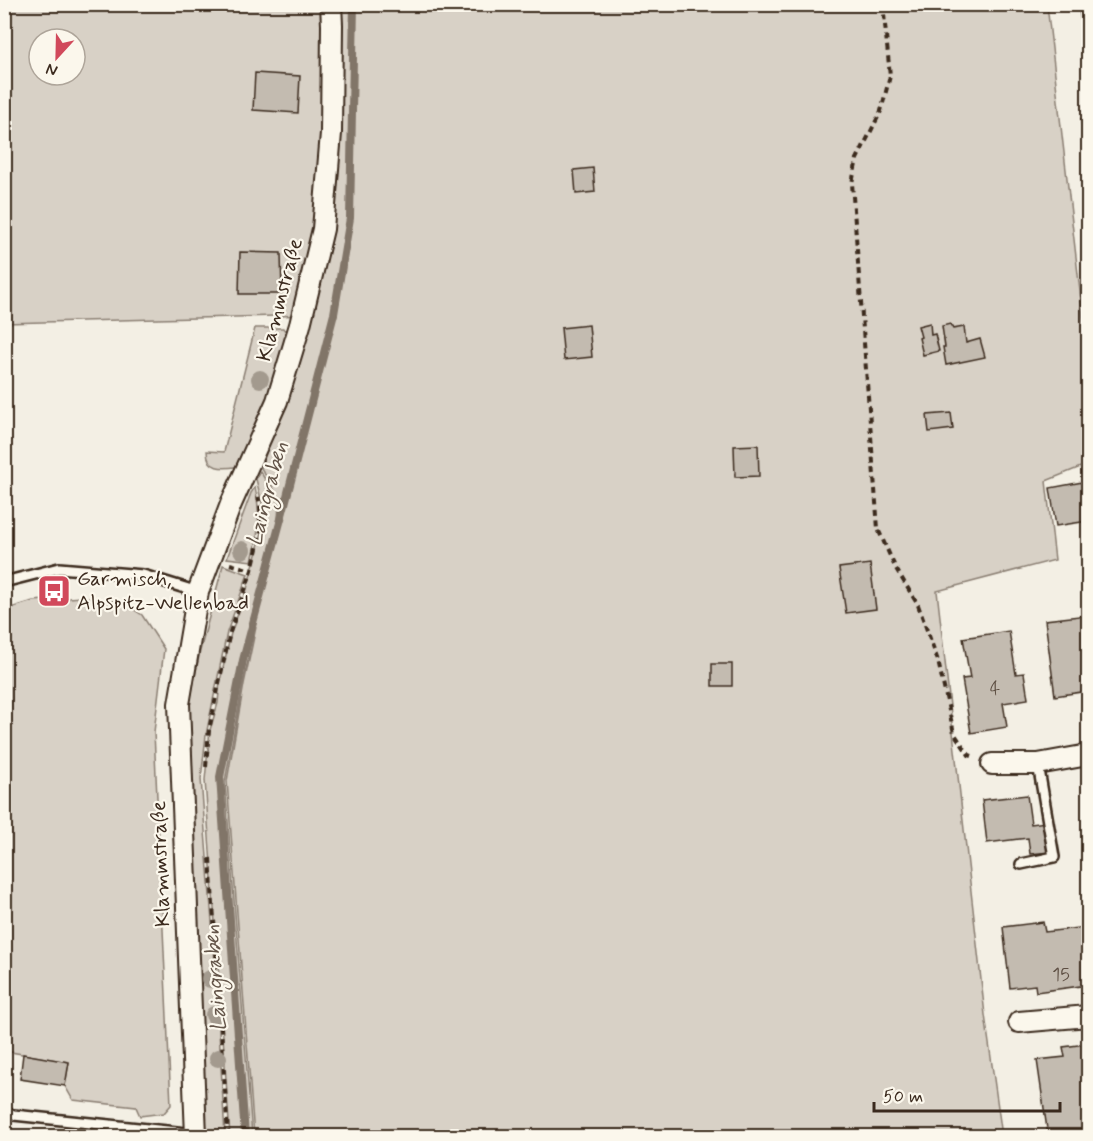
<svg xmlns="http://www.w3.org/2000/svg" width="1093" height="1141" viewBox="0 0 1093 1141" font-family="Mynerve,sans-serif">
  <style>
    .green { fill: #d8d1c6; stroke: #8a7e72; stroke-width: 1.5; fill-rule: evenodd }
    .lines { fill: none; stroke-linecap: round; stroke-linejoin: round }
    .stream { stroke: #817468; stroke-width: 8 }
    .building { fill: #c3bbb0; stroke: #3b2a1e; stroke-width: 1.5 }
    .lane-casing { stroke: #3b2a1e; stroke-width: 14 }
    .street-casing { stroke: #3b2a1e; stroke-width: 24 }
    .path { stroke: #3b2a1e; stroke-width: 4; stroke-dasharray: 6 4.5; stroke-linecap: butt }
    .lane { stroke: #fbf7ec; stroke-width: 9 }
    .street { stroke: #fbf7ec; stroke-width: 20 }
    .tree { fill: #a39a8e }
    .labels { text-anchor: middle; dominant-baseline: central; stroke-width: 4.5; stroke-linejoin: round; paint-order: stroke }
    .number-label { font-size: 18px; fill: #5d4e42 }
    .street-label { font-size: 21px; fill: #3b2a1e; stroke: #fbf7ec }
    .poi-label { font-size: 21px; fill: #3b2a1e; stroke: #fbf7ec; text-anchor: start }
    .water-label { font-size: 22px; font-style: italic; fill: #645549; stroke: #fbf7ec }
  </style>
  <rect width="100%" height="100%" fill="#f3efe4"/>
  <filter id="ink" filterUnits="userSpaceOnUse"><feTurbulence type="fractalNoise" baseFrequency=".0167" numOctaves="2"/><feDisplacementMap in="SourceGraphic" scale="12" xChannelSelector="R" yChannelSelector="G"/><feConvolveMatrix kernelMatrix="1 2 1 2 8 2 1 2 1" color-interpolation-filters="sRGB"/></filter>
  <g filter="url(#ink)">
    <path class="green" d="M4 5H1047L1088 361V464L1046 481 1055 560 937 591 985 1015 1002 1136H254L227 781 244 684 256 627 243 682 225 782 252 1136H230L205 780 210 730 218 703 220 681 227 651 231 633 247 589 262 532V503L256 479 260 471 279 502 278 521 281 501 261 468 313 315 5 323ZM39 39H75V75H39Z
      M255 328H283L291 339 245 466C229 467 207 474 207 451L224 452Z
      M255 487C261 516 259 533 252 561L227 558 251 493Z
      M223 565 248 574 227 632 206 735 201 779 215 961 225 1136H207L186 767 190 702 200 651Z
      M81 597 121 601 142 615 164 649 154 732 171 1105 164 1113 140 1116 136 1107 73 1100 65 1086 69 1062 5 1051 4 610 33 601Z"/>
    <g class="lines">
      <path class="stream" d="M245 1136 220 777 243 660 285 504 334 314 350 218 354 4"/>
    </g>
    <path class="building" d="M1088 5V74H1087L1079 6Z
      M255 73 300 76 298 113 253 110Z
      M1088 118V165H1086L1081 119Z
      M593 168 595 192 576 194 574 170Z
      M240 252 281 253 282 294H239Z
      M930 323 931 335 935 334 939 351 923 355 919 338 921 337 918 326Z
      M950 324 953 329 964 327 966 343 980 339 985 357 946 365 943 347H945L942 326Z
      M589 325 592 357 564 360 561 328Z
      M951 413 953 429 929 432 927 415Z
      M758 445 759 476 735 477 734 446Z
      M1088 481V521L1056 526 1050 488Z
      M870 564 876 609 846 613 839 568Z
      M1088 615V691L1055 696 1045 620Z
      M1009 631 1016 674 1024 673 1028 699 1003 703 1007 727 971 733 962 679 970 678 963 638Z
      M712 664H732V686H712Z
      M1027 795 1031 824 1046 822 1050 852 1030 854 1028 838 987 843 982 800Z
      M1043 922 1045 932 1087 927 1088 940V985L1036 992 1035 985 1010 988 1003 927Z
      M1086 1044 1088 1053V1136H1048L1037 1060 1065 1057 1063 1047Z
      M23 1054 69 1062 65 1086 20 1079Z"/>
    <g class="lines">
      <g class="lane-casing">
        <path id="lane" d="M4 582 59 568 143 575 198 592
          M1021 864 1054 857 1038 764
          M4 1114 196 1134"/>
      </g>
      <g class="street-casing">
        <path id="street" d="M992 764H1038L1088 755
          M1019 1022 1088 1016
          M196 1136 179 704 198 592 231 504 277 401 300 325 323 229 331 133 332 25 331 4"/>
      </g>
      <path class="path" d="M883 4 890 76 881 111 857 159 852 183 878 529 895 567 918 605 938 661 954 733 969 755 972 756
        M230 564 252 570
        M206 767 209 730 230 632 252 570 261 531 260 504 258 497
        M210 858 228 1136"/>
      <use href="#lane" class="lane"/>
      <use href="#street" class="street"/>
    </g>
    <g class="tree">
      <circle cx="260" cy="379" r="9"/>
      <circle cx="242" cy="550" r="9"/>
      <circle cx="210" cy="979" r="9"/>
      <circle cx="214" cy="1015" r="9"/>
      <circle cx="218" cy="1058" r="9"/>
    </g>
  </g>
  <defs>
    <g id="bus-square" transform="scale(1.725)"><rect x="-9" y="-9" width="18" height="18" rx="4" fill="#d1495b" stroke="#fbf7ec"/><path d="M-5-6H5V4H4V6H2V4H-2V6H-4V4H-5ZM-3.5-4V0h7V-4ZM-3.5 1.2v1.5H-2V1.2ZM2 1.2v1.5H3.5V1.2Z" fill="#fff"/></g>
  </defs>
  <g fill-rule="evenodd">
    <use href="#bus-square" x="54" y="591"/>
  </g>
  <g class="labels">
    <g class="number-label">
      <text x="995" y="689">4</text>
      <text x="1061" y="975">15</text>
    </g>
    <g class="street-label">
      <text transform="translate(280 300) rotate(-75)">Klammstraße</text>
      <text transform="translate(161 864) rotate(-92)">Klammstraße</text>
    </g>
    <g class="poi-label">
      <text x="77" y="579">Garmisch,<tspan x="77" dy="24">Alpspitz-Wellenbad</tspan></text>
    </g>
    <g class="water-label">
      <text transform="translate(268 494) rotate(-75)">Laingraben</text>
      <text transform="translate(216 978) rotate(-94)">Laingraben</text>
    </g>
  </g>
  <rect width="1093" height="1141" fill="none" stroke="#fbf7ec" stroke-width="24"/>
  <rect x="12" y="12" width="1069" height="1117" fill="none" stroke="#3b2a1e" stroke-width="2" filter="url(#ink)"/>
  <g transform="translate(57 57) rotate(202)"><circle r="28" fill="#fbf7ec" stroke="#aea59a" stroke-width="1.5"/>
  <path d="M0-4.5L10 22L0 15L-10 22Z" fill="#d1495b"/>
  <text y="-9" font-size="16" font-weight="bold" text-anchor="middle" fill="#3b2a1e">N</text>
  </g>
  <path d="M874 1102v9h186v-9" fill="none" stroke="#3b2a1e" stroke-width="3"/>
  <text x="883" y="1102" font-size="18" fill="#3b2a1e" stroke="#fbf7ec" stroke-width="4.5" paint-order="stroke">50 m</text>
</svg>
